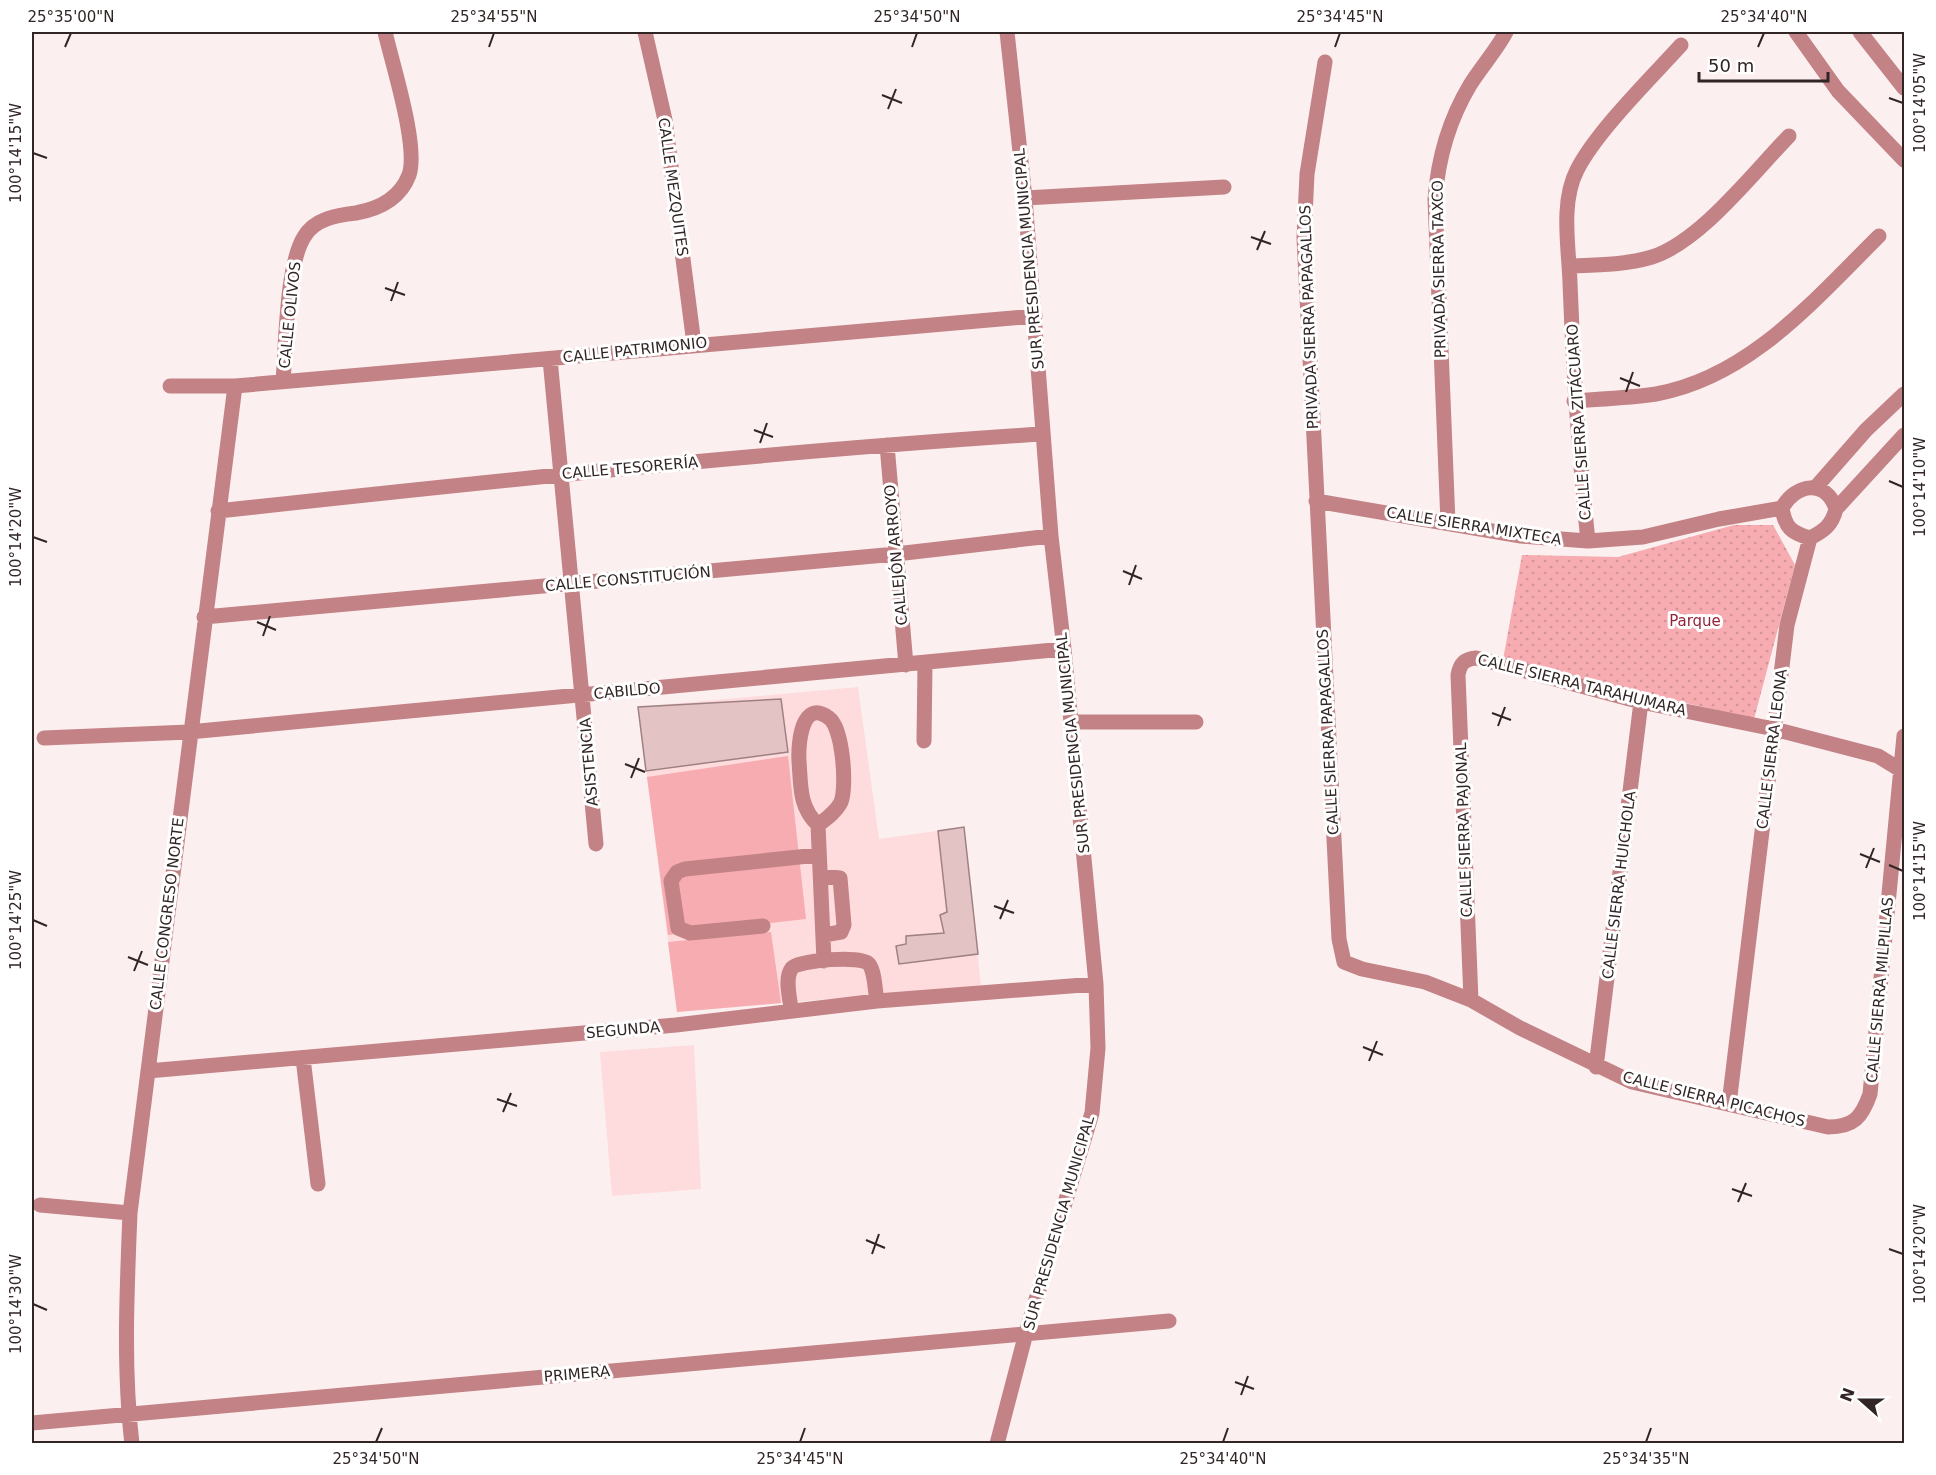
<svg xmlns="http://www.w3.org/2000/svg" width="1936" height="1475" viewBox="0 0 1936 1475" font-family="'DejaVu Sans',sans-serif">
  <style>
    .built { fill: #fedcdd }
    .grass { fill: #f6acb0 }
    .park { fill: url(#park-dots) }
    .building { fill: #e3c3c4; stroke: #9f8183; stroke-width: 1.5 }
    .lines { fill: none; stroke-linecap: round; stroke-linejoin: round }
    .minor { stroke: #c28286; stroke-width: 15 }
    .ticks { fill: none; stroke: #312525; stroke-width: 2 }
    .labels { text-anchor: middle; dominant-baseline: central; stroke-width: 6; stroke-linejoin: round; paint-order: stroke }
    .street-label { font-size: 15px; fill: #312525; stroke: #fff }
    .park-label { font-size: 15px; fill: #932338; stroke: #fff }
    .neatline { fill: none; stroke: #312525; stroke-width: 2 }
    .ticks-label { font-size: 15px; text-anchor: middle; fill: #312525 }
  </style>
  <defs>
    <pattern id="park-dots" width="8" height="8" patternUnits="userSpaceOnUse" patternTransform="scale(1.5)"><rect width="8" height="8" fill="#f6acb0"/><path d="M2 2h.1M6 6h.1" fill="none" stroke="#d39497" stroke-width="1.8" stroke-linecap="round"/></pattern>
  </defs>
  <rect width="100%" height="100%" fill="#fcefef"/>
  <path class="built" d="M858 687 879 839 964 827 981 986 677 1012 638 707Z
    M694 1045 701 1189 612 1196 600 1052Z"/>
  <path class="grass" d="M788 756 806 919 668 935 647 777Z
    M771 932 781 1003 677 1012 668 942Z"/>
  <path class="park" d="M1734 525H1773L1795 565 1754 719 1503 660 1522 555 1618 557Z"/>
  <path class="building" d="M781 699 788 752 646 771 638 707Z
    M964 827 978 954 899 964 896 946 906 944V936L944 933 940 915 947 912 938 831Z"/>
  <g class="lines">
    <path class="minor" d="M645 32 665 120 694 344
      M1796 32 1838 91 1904 160
      M1860 32 1904 88
      M1325 62 1307 174 1304 238 1339 939 1344 962 1362 969 1425 982 1471 1000 1520 1028 1632 1082 1828 1127C1854 1127 1862 1117 1870 1094L1904 736
      M1025 198 1224 187
      M1569 266C1597 265 1625 265 1652 257 1700 242 1753 173 1789 136
      M550 359 596 844
      M283 381C286 346 286 266 304 237 314 219 337 215 356 213 378 209 400 199 409 175 419 147 392 63 385 32
      M170 386H235L1035 316
      M1574 401C1601 399 1629 398 1656 394 1750 377 1815 299 1879 236
      M887 445 906 665
      M1816 487 1866 430 1904 394
      M1316 501 1521 536 1588 541 1643 537 1719 519 1782 508
      M1782 508C1796 483 1826 479 1836 509
      M1782 508C1785 527 1791 533 1810 538
      M218 511C493 481 767 452 1042 434
      M1448 523 1435 199C1438 159 1449 120 1470 85 1481 67 1496 51 1506 32
      M1588 541C1579 455 1573 369 1570 283 1569 248 1560 203 1577 170 1596 132 1651 78 1681 45
      M204 617 896 554 1051 536
      M1071 722H1196
      M44 738 189 732 1064 649
      M924 741 925 664
      M818 825C826 819 836 812 841 802 847 787 843 728 829 718 801 697 798 746 799 761 801 787 799 807 818 825L824 961
      M821 876 840 878 844 925 841 932 824 935
      M763 926 690 933 678 928 671 881 677 872 685 869 818 855
      M1471 1000 1458 675C1460 664 1464 659 1476 658L1641 702 1774 729 1878 756 1904 772
      M791 1009C790 998 784 978 792 968 799 960 862 955 869 964 875 972 875 991 877 1001
      M303 1058 318 1184
      M1596 1067 1641 702
      M148 1071 676 1025 877 1001 1096 984
      M1729 1104 1787 625 1810 538C1824 531 1832 525 1836 509L1904 435
      M40 1205 130 1213
      M32 1423 1169 1321
      M132 1444C123 1368 127 1289 130 1213L235 386
      M997 1444 1026 1333 1092 1113 1098 1048 1096 984 1064 649 1051 536 1025 198 1007 32"/>
  </g>
  <path class="ticks" d="M65 47 71 33M489 47 494 33M912 47 917 33M1335 47 1340 33M1758 47 1764 33M882 95 902 103M1889 98 1903 103M888 109 896 89M33 153 47 158M1251 237 1271 244M1257 250 1265 231M385 288 405 295M391 301 398 282M1620 378 1640 386M1626 392 1633 372M754 430 773 437M760 443 767 423M1889 481 1903 487M33 537 47 542M1123 571 1142 579M1129 585 1136 565M257 622 276 630M263 636 270 616M1492 713 1511 720M1498 726 1505 707M625 764 645 772M631 778 639 758M1860 854 1880 862M1889 865 1903 871M1866 868 1874 848M994 906 1014 913M1000 919 1008 900M33 920 47 926M128 957 148 965M134 971 142 951M1363 1047 1383 1055M1369 1061 1377 1041M497 1099 517 1106M503 1112 511 1093M1732 1189 1752 1196M1738 1202 1746 1183M866 1240 885 1248M1889 1249 1903 1254M872 1254 879 1234M33 1304 47 1310M1235 1382 1254 1389M1241 1395 1248 1376M376 1442 382 1428M800 1442 805 1428M1223 1442 1228 1428M1646 1442 1651 1428"/>
  <g class="labels">
    <g class="street-label">
      <text transform="translate(673 187) rotate(82)">CALLE MEZQUITES</text>
      <text transform="translate(1029 259) rotate(-95)">SUR PRESIDENCIA MUNICIPAL</text>
      <text transform="translate(1439 269) rotate(-91)">PRIVADA SIERRA TAXCO</text>
      <text transform="translate(290 315) rotate(-84)">CALLE OLIVOS</text>
      <text transform="translate(1309 317) rotate(-92)">PRIVADA SIERRA PAPAGALLOS</text>
      <text transform="translate(635 350) rotate(-6)">CALLE PATRIMONIO</text>
      <text transform="translate(1579 422) rotate(-94)">CALLE SIERRA ZITÁCUARO</text>
      <text transform="translate(630 468) rotate(-5)">CALLE TESORERÍA</text>
      <text transform="translate(1474 526) rotate(9)">CALLE SIERRA MIXTECA</text>
      <text transform="translate(896 555) rotate(-95)">CALLEJÓN ARROYO</text>
      <text transform="translate(628 579) rotate(-5)">CALLE CONSTITUCIÓN</text>
      <text transform="translate(1582 685) rotate(14)">CALLE SIERRA TARAHUMARA</text>
      <text transform="translate(627 691) rotate(-5)">CABILDO</text>
      <text transform="translate(1328 732) rotate(-93)">CALLE SIERRA PAPAGALLOS</text>
      <text transform="translate(1073 743) rotate(-96)">SUR PRESIDENCIA MUNICIPAL</text>
      <text transform="translate(1772 749) rotate(-83)">CALLE SIERRA LEONA</text>
      <text transform="translate(589 762) rotate(-95)">ASISTENCIA</text>
      <text transform="translate(1464 830) rotate(-92)">CALLE SIERRA PAJONAL</text>
      <text transform="translate(1619 885) rotate(-83)">CALLE SIERRA HUICHOLA</text>
      <text transform="translate(167 914) rotate(-83)">CALLE CONGRESO NORTE</text>
      <text transform="translate(1880 990) rotate(-85)">CALLE SIERRA MILPILLAS</text>
      <text transform="translate(623 1030) rotate(-5)">SEGUNDA</text>
      <text transform="translate(1714 1099) rotate(14)">CALLE SIERRA PICACHOS</text>
      <text transform="translate(1059 1223) rotate(-74)">SUR PRESIDENCIA MUNICIPAL</text>
      <text transform="translate(577 1374) rotate(-5)">PRIMERA</text>
    </g>
    <g class="park-label">
      <text x="1695" y="621">Parque</text>
    </g>
  </g>
  <rect width="1936" height="1475" fill="none" stroke="#ffffff" stroke-width="66"/>
  <g transform="translate(1861 1400) rotate(291)" stroke="#ffffff" stroke-width="4.5" paint-order="stroke">
  <path d="M0-4.5L10 22L0 15L-10 22Z" fill="#312525"/>
  <text y="-9" font-size="16" font-weight="bold" text-anchor="middle" fill="#312525">N</text>
  </g>
  <path d="M1699 72v9h129v-9" fill="none" stroke="#312525" stroke-width="3"/>
  <text x="1708" y="72" font-size="18" fill="#312525" stroke="#ffffff" stroke-width="4.5" paint-order="stroke">50 m</text>
  <rect x="33" y="33" width="1870" height="1409" class="neatline"/>
  <g class="ticks-label">
    <text x="71" y="22">25°35'00"N</text>
    <text x="494" y="22">25°34'55"N</text>
    <text x="917" y="22">25°34'50"N</text>
    <text x="1340" y="22">25°34'45"N</text>
    <text x="1764" y="22">25°34'40"N</text>
    <text transform="translate(1920 103) rotate(-90)" y="5">100°14'05"W</text>
    <text transform="translate(16 153) rotate(-90)" y="5">100°14'15"W</text>
    <text transform="translate(1920 487) rotate(-90)" y="5">100°14'10"W</text>
    <text transform="translate(16 537) rotate(-90)" y="5">100°14'20"W</text>
    <text transform="translate(1920 871) rotate(-90)" y="5">100°14'15"W</text>
    <text transform="translate(16 920) rotate(-90)" y="5">100°14'25"W</text>
    <text transform="translate(1920 1254) rotate(-90)" y="5">100°14'20"W</text>
    <text transform="translate(16 1304) rotate(-90)" y="5">100°14'30"W</text>
    <text x="376" y="1464">25°34'50"N</text>
    <text x="800" y="1464">25°34'45"N</text>
    <text x="1223" y="1464">25°34'40"N</text>
    <text x="1646" y="1464">25°34'35"N</text>
  </g>
</svg>
